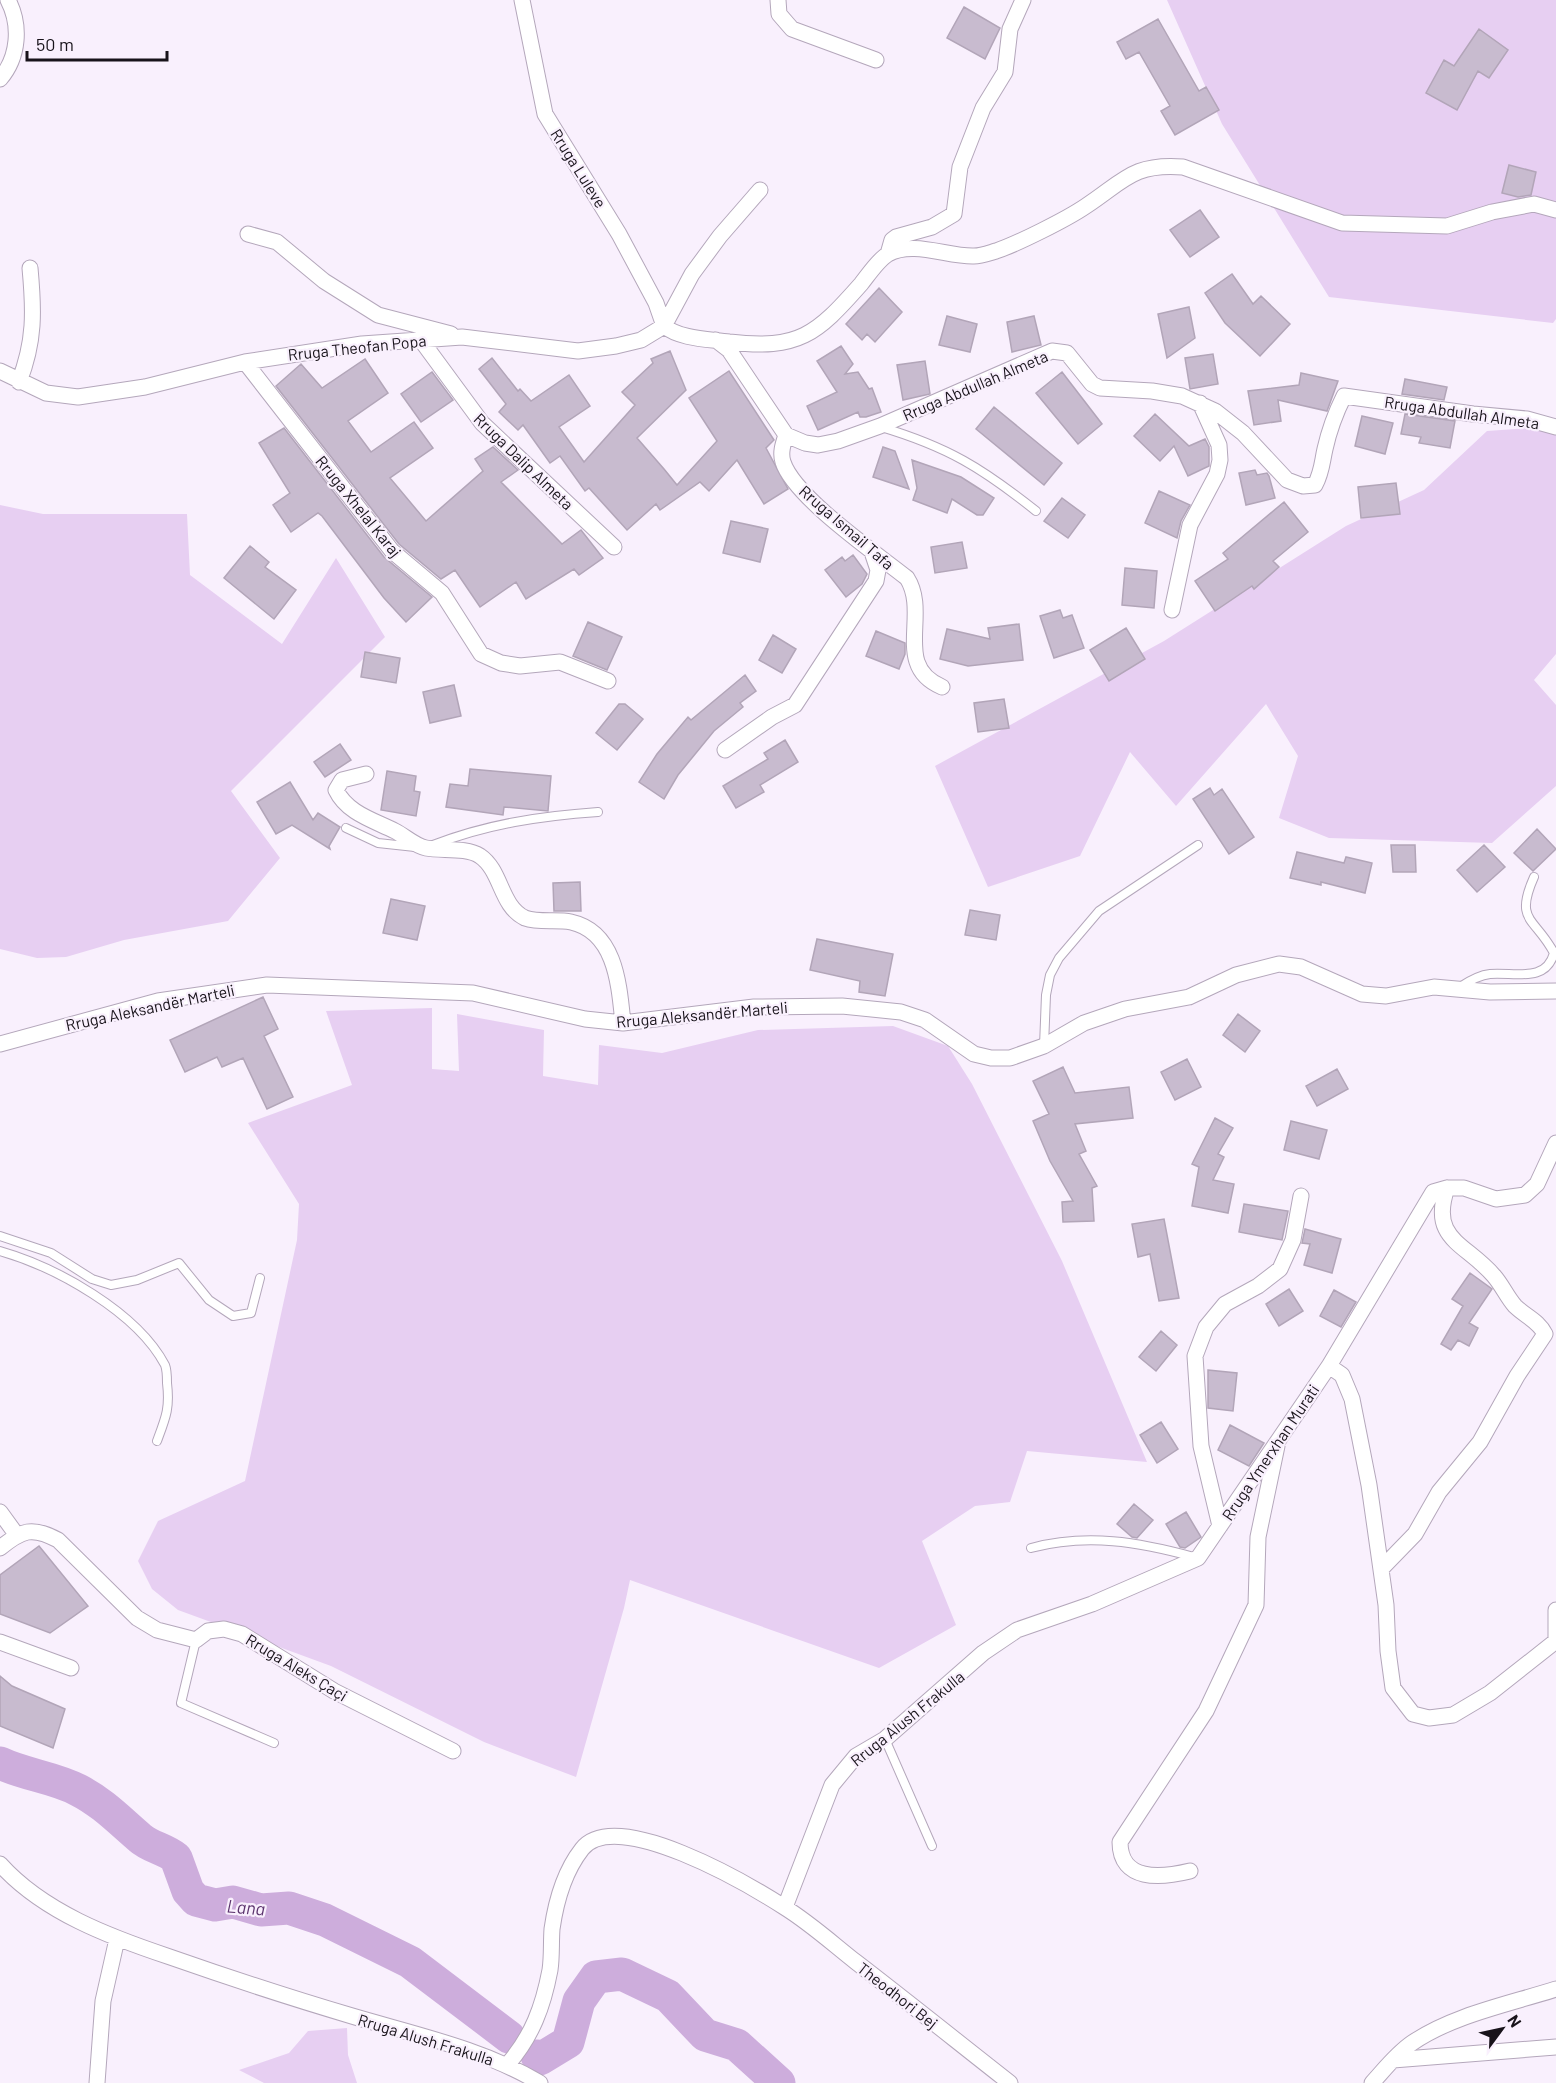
<svg xmlns="http://www.w3.org/2000/svg" width="1556" height="2083" viewBox="0 0 1556 2083" font-family="Barlow,sans-serif">
  <style>
    .green { fill: #e7cff2 }
    .lines { fill: none; stroke-linecap: round; stroke-linejoin: round }
    .river { stroke: #cdaddc; stroke-width: 33 }
    .building { fill: #c8bbcf; stroke: #b2a5b8; stroke-width: 1.5 }
    .lane-casing { stroke: #b4a7bb; stroke-width: 10 }
    .street-casing { stroke: #b4a7bb; stroke-width: 17 }
    .lane { stroke: #fff; stroke-width: 8 }
    .street { stroke: #fff; stroke-width: 15 }
    .labels { text-anchor: middle; dominant-baseline: central; stroke-width: 4.5; stroke-linejoin: round; paint-order: stroke }
    .street-label { font-size: 16px; fill: #18131a; stroke: #f9f0fd }
    .water-label { font-size: 18px; font-style: italic; fill: #5b336d; stroke: #f9f0fd }
  </style>
  <rect width="100%" height="100%" fill="#f9f0fd"/>
  <path class="green" d="M1167 0H1556V319L1553 323 1329 297 1222 124Z
    M1556 426V654L1534 680 1556 705V786L1492 843 1329 838 1279 818 1298 756 1266 704 1176 806 1130 752 1080 856 988 887 935 766 1164 641 1346 526 1424 490 1487 431Z
    M0 505 43 514H187L190 575 282 644 336 558 385 637 231 791 280 858 228 921 124 940 66 957 37 958 0 949Z
    M432 1008V1069L459 1071 457 1014 544 1030 543 1076 598 1085 599 1045 662 1053 758 1030 893 1026 948 1046 972 1084 1062 1261 1147 1462 1027 1451 1010 1502 975 1506 922 1541 956 1625 879 1668 630 1580 624 1608 576 1777 484 1742 331 1666 178 1610 152 1589 138 1561 158 1521 245 1481 297 1240 299 1204 248 1123 352 1085 326 1011Z
    M347 2028 348 2055 357 2083H264L239 2070 289 2053 308 2031Z"/>
  <g class="lines">
    <path class="river" d="M0 1763C25 1775 53 1777 78 1790 102 1802 120 1821 140 1838 150 1847 165 1849 176 1858L188 1891 196 1900 215 1905 233 1902 261 1910 289 1908 325 1920 410 1962 509 2037
      M537 2056 540 2059 568 2042 579 2001 596 1977 622 1974 668 1996 705 2035 737 2045 779 2083"/>
  </g>
  <path class="building" d="M964 7 1000 28 985 59 947 38Z
    M1158 19 1199 91 1206 87 1219 110 1175 135 1161 111 1170 106 1139 52 1126 59 1117 42Z
    M1479 29 1508 50 1489 78 1478 71 1457 110 1426 93 1444 60 1454 66Z
    M1509 165 1536 172 1531 195 1518 197 1502 193Z
    M1200 210 1219 237 1190 257 1170 230Z
    M1232 274 1253 304 1261 296 1290 324 1260 356 1225 323 1205 293Z
    M879 288 902 312 875 342 867 334 862 340 846 324Z
    M1189 307 1195 338 1167 358 1158 314Z
    M947 316 977 324 970 352 939 345Z
    M1034 316 1041 345 1012 352 1007 322Z
    M841 346 853 364 845 374 858 372 869 389 872 388 881 412 866 417H860L858 412 818 430 807 406 837 392 817 361Z
    M670 351 686 390 637 438 664 469 677 485 717 441 689 398 729 371 774 440 766 448 788 489 764 504 737 460 709 491 700 482 660 510 656 504 627 530 589 488 585 491 560 456 550 463 523 425 518 430 499 412 506 404 479 369 492 358 518 391 520 389 531 401 569 375 590 406 559 427 584 462 635 405 622 392 653 363 651 359Z
    M1213 354 1218 384 1190 389 1185 358Z
    M365 359 388 393 348 421 371 452 414 422 433 448 390 478 426 521 483 471 475 459 493 447 518 470 501 482 562 544 581 530 603 558 579 575 574 569 526 599 516 582 480 607 455 570 441 579 399 544 276 386 301 364 322 388Z
    M925 361 930 394 903 400 897 365Z
    M432 372 453 400 421 422 401 394Z
    M1062 372 1102 424 1078 444 1036 393Z
    M1301 373 1338 381 1327 411 1278 400 1281 421 1254 425 1248 391 1299 385Z
    M1405 379 1447 387 1444 400 1402 394Z
    M994 407 1062 463 1044 485 976 429Z
    M1155 414 1189 446 1205 439 1209 447V466L1188 476 1174 446 1160 461 1134 436Z
    M1405 414 1455 421 1450 448 1419 443 1421 437 1401 434Z
    M1362 416 1393 423 1385 454 1355 446Z
    M284 428 384 557 432 597 406 622 384 598 322 516 318 513 291 532 273 505 290 493 259 443Z
    M883 447 895 451 909 489 873 477Z
    M912 460 961 477 994 498 983 515H977L952 499 947 513 913 500 917 488Z
    M1255 470 1257 475 1267 473 1269 476 1275 498 1246 505 1239 473Z
    M1396 483 1400 514 1361 518 1358 487Z
    M1159 491 1190 505 1181 521 1177 538 1145 523Z
    M1062 498 1085 515 1068 538 1044 521Z
    M1284 502 1308 532 1273 561 1279 567 1254 589 1252 586 1215 611 1195 581 1228 559 1223 553Z
    M731 521 768 529 760 562 723 553Z
    M962 542 967 568 935 573 931 547Z
    M250 546 269 562 265 567 296 590 274 619 224 578Z
    M853 555 867 574 862 584 846 597 825 570 842 557 845 561Z
    M1125 568 1157 571 1154 608 1122 605Z
    M1060 610 1063 618 1072 615 1084 648 1054 658 1040 616Z
    M588 622 622 637 607 670 573 656Z
    M1019 624 1023 660 968 666 940 659 947 629 990 639 988 628Z
    M1126 628 1145 659 1109 681 1090 650Z
    M876 631 905 643V654L899 669 866 656Z
    M773 635 796 649 782 673 759 660Z
    M365 652 400 658 396 683 361 677Z
    M745 675 756 691 740 703 743 707 714 731 678 775 664 799 639 782 657 754 688 717 691 720Z
    M454 685 461 716 430 723 423 692Z
    M1004 699 1009 728 978 732 974 703Z
    M619 704H625L643 719 617 750 596 733Z
    M785 740 798 762 760 785 764 792 736 808 723 786 768 759 764 753Z
    M340 744 351 760 325 777 314 762Z
    M470 769 551 776 548 811 504 807 503 815 446 807 450 784 468 786Z
    M387 771 416 776 414 791 420 792 416 816 381 810Z
    M290 782 313 820 318 813 340 827 329 846 330 849 292 825 276 834 257 802Z
    M1210 788 1214 795 1222 789 1254 837 1229 854 1193 799Z
    M1537 829 1556 849 1533 871 1514 853Z
    M1391 845H1415L1416 872H1393Z
    M1484 845 1505 867 1477 892 1457 870Z
    M1297 852 1344 863 1346 857 1372 863 1365 893 1321 882V885L1290 878Z
    M580 882 581 911H554L553 883Z
    M391 899 425 906 417 940 383 933Z
    M970 910 1000 915 996 940 965 935Z
    M817 939 893 954 885 996 859 992 860 981 810 970Z
    M263 997 278 1029 264 1036 293 1097 267 1109 243 1058 222 1067 217 1057 185 1072 170 1040Z
    M1238 1014 1260 1031 1245 1052 1223 1035Z
    M1187 1059 1201 1087 1175 1100 1161 1072Z
    M1063 1067 1075 1093 1129 1087 1133 1118 1075 1124 1086 1151 1079 1154 1097 1186 1092 1188 1094 1221 1063 1222 1062 1202 1073 1201 1050 1161 1033 1121 1049 1114 1033 1081Z
    M1337 1069 1348 1089 1317 1106 1306 1086Z
    M1215 1118 1233 1128 1218 1154 1224 1157 1213 1180 1234 1184 1228 1213 1192 1206 1199 1167 1192 1164Z
    M1291 1121 1327 1130 1319 1159 1284 1150Z
    M1244 1204 1288 1211 1282 1240 1239 1232Z
    M1164 1219 1179 1298 1159 1301 1150 1254 1138 1257 1132 1224Z
    M1305 1229 1341 1239 1332 1273 1304 1265 1310 1244 1302 1243Z
    M1470 1273 1492 1289 1469 1323 1478 1328 1469 1346 1458 1340 1451 1350 1441 1344 1463 1306 1452 1299Z
    M1289 1289 1303 1311 1279 1326 1266 1304Z
    M1334 1290 1356 1302 1341 1327 1320 1316Z
    M1161 1331 1177 1345 1156 1371 1139 1357Z
    M1208 1370 1237 1373 1233 1411 1208 1408Z
    M1161 1422 1178 1449 1157 1463 1140 1435Z
    M1230 1425 1264 1443 1249 1466 1218 1450Z
    M1134 1504 1153 1520 1137 1538 1132 1537 1117 1524Z
    M1186 1512 1201 1537 1185 1548 1180 1547 1166 1524Z
    M39 1546 88 1606 50 1633 0 1614V1575Z
    M0 1676 12 1686 65 1709 53 1748 0 1726Z"/>
  <g class="lines">
    <g class="lane-casing">
      <path id="lane" d="M881 427C948 447 982 468 1036 511
        M346 828 378 843 415 847
        M433 845C487 824 541 816 598 812
        M1460 987C1469 981 1480 975 1490 974 1515 972 1546 983 1554 953 1535 917 1514 922 1534 877
        M1044 1046 1046 995 1050 975 1059 958 1099 911 1198 845
        M0 1236 51 1253 92 1279 111 1285 137 1280 179 1263 209 1300 233 1316 251 1313 260 1278
        M0 1251C56 1267 137 1312 165 1365 167 1370 167 1377 167 1383 170 1408 166 1417 157 1441
        M1031 1548C1087 1533 1139 1542 1194 1557
        M196 1640 181 1703 274 1743
        M885 1739 932 1846"/>
    </g>
    <g class="street-casing">
      <path id="street" d="M522 0 545 114 619 234 656 303 664 326
        M778 0 779 14 792 29 876 60
        M0 79C19 57 21 25 8 0
        M248 234 277 242 324 281 378 315 451 334
        M888 254 892 240 896 237 932 227 954 214 960 167 983 108 1005 72 1010 29 1023 0
        M664 326 692 274 720 236 760 190
        M421 340 482 423 614 547
        M716 340 729 350 786 435C783 444 780 453 783 462 794 497 877 554 907 578 930 614 892 666 942 687
        M245 362 392 551 442 593 481 654 501 663 520 666 560 662 608 681
        M0 371 46 393 78 397 145 387 245 362 362 344 462 337 578 351 616 346 641 340 664 326C680 339 708 339 729 342 799 350 816 335 861 284 869 274 878 260 888 254 913 240 948 257 974 256 981 256 989 253 996 251 1017 244 1067 219 1086 206 1124 181 1133 163 1183 167L1342 223 1447 226 1492 212 1534 204 1556 210
        M19 382C35 341 34 311 30 268
        M786 435 805 443 818 445 838 441 880 426 1052 351 1067 353 1092 384 1100 388 1152 391 1182 396 1215 411 1243 433 1287 480 1303 486 1315 485C1322 472 1322 462 1325 449 1329 431 1336 412 1344 396L1473 414 1527 419 1556 427
        M1172 610 1190 525 1217 474 1220 460 1219 445 1200 403
        M725 750 772 717 795 705 876 581 878 570 872 552
        M366 774 342 780 336 790C347 813 373 820 395 831 405 836 415 846 426 848 442 851 466 847 480 856 502 871 500 906 525 918 539 923 557 919 571 922 616 932 619 985 623 1023
        M0 1044 158 1001 267 985 473 993 585 1019 623 1023 754 1007 842 1006 901 1012 925 1020 974 1054 991 1058H1010L1044 1046 1084 1023 1125 1009 1189 997 1236 975 1279 964 1301 967 1362 994 1386 996 1434 987 1490 992 1556 991
        M1329 1366 1342 1375 1352 1399 1369 1485 1386 1605 1388 1651 1393 1688 1413 1714 1429 1718 1453 1715 1490 1693 1556 1641
        M0 1512 16 1534
        M1220 1526 1201 1446 1195 1356 1206 1327 1225 1304 1258 1286 1280 1269 1293 1240 1301 1196
        M0 1548C22 1530 32 1526 58 1540L137 1618 157 1630 196 1640 208 1631 224 1629 242 1634 334 1691 453 1751
        M1381 1569 1415 1534 1439 1492 1480 1442 1517 1376 1545 1334C1539 1321 1525 1316 1515 1306 1507 1297 1502 1285 1494 1276 1466 1243 1429 1240 1447 1188
        M0 1642 71 1668
        M1556 1642V1610
        M0 1864C43 1912 110 1937 170 1957 230 1978 291 1998 352 2016 416 2035 483 2049 540 2083
        M1190 1871C1161 1878 1120 1882 1120 1842L1206 1711 1256 1605 1258 1537 1277 1446
        M785 1907 832 1785 856 1756 885 1739 983 1653 1017 1630 1092 1604 1198 1558 1329 1366 1433 1192 1447 1188H1464L1496 1199 1525 1195 1537 1184 1556 1143
        M1393 2060 1556 2047
        M508 2064C532 2036 543 2007 550 1970 552 1957 551 1943 552 1929 556 1901 564 1872 582 1849 616 1806 748 1884 784 1907 810 1923 833 1944 856 1962 908 2002 959 2043 1010 2083
        M97 2083 103 2001 117 1939
        M1372 2083C1384 2070 1396 2054 1412 2043 1453 2015 1509 2004 1556 1989"/>
    </g>
    <use href="#lane" class="lane"/>
    <use href="#street" class="street"/>
  </g>
  <g class="labels">
    <g class="street-label">
      <text transform="translate(579 168) rotate(58)">Rruga Luleve</text>
      <text transform="translate(357 347) rotate(-6)">Rruga Theofan Popa</text>
      <text transform="translate(975 385) rotate(-23)">Rruga Abdullah Almeta</text>
      <text transform="translate(1462 412) rotate(8)">Rruga Abdullah Almeta</text>
      <text transform="translate(524 461) rotate(44)">Rruga Dalip Almeta</text>
      <text transform="translate(359 506) rotate(51)">Rruga Xhelal Karaj</text>
      <text transform="translate(847 527) rotate(41)">Rruga Ismail Tafa</text>
      <text transform="translate(150 1007) rotate(-12)">Rruga Aleksandër Marteli</text>
      <text transform="translate(702 1014) rotate(-5)">Rruga Aleksandër Marteli</text>
      <text transform="translate(1270 1452) rotate(-56)">Rruga Ymerxhan Murati</text>
      <text transform="translate(297 1667) rotate(31)">Rruga Aleks Çaçi</text>
      <text transform="translate(907 1718) rotate(-39)">Rruga Alush Frakulla</text>
      <text transform="translate(898 1995) rotate(38)">Theodhori Bej</text>
      <text transform="translate(426 2039) rotate(17)">Rruga Alush Frakulla</text>
    </g>
    <g class="water-label">
      <text transform="translate(246 1907) rotate(5)">Lana</text>
    </g>
  </g>
  <g transform="translate(1502 2029) rotate(57)" stroke="#f9f0fd" stroke-width="4.5" paint-order="stroke">
  <path d="M0-4.5L10 22L0 15L-10 22Z" fill="#18131a"/>
  <text y="-9" font-size="16" font-weight="bold" text-anchor="middle" fill="#18131a">N</text>
  </g>
  <path d="M27 51v9h140v-9" fill="none" stroke="#18131a" stroke-width="3"/>
  <text x="36" y="51" font-size="18" fill="#18131a" stroke="#f9f0fd" stroke-width="4.5" paint-order="stroke">50 m</text>
</svg>
